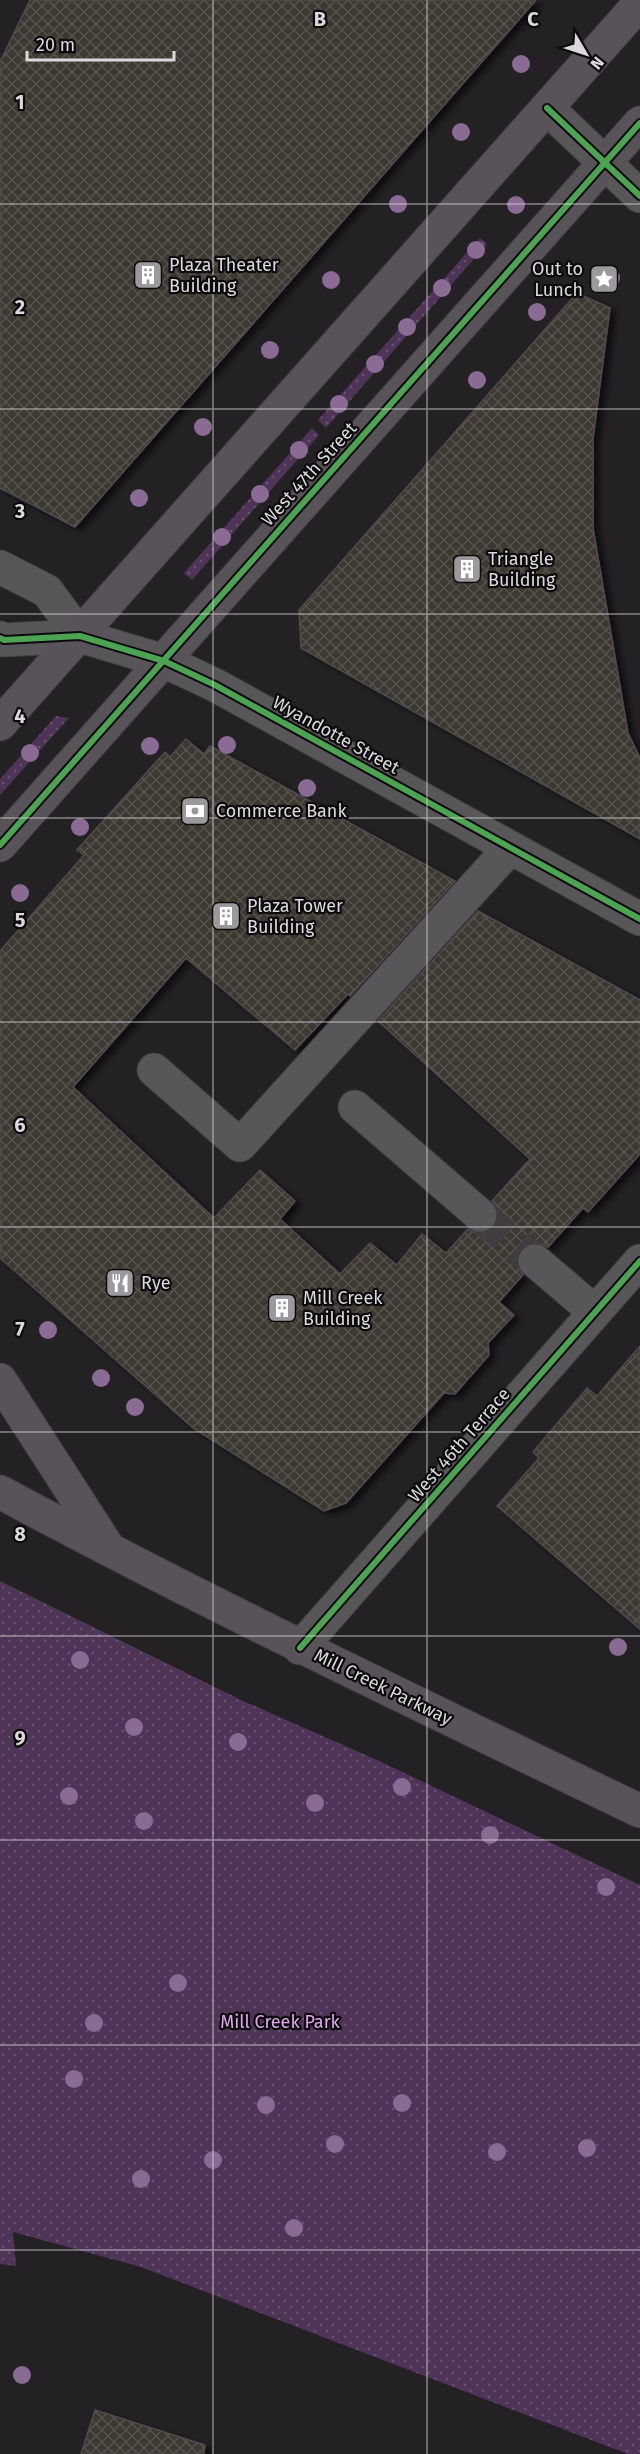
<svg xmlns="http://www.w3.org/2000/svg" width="640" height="2454" viewBox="0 0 640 2454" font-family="'Fira Sans',sans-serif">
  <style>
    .green { fill: url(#green-dots) }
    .building { fill: url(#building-cross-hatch); stroke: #4e4b4c; stroke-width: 1.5; filter: url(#shadow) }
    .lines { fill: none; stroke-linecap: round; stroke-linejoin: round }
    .minor-tunnel { stroke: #3f3d40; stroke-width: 33; stroke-dasharray: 33 16; stroke-linecap: butt }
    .minor-casing { stroke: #3e3c3f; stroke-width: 35 }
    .major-casing { stroke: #3e3c3f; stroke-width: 35 }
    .minor { stroke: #585658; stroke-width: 33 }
    .major { stroke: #585359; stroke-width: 33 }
    .cycleway-casing { stroke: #0c0a0c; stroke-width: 10 }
    .cycleway { stroke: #4ca352; stroke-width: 6 }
    .tree { fill: #8a6b93 }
    .grid { fill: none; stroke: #dcd9dd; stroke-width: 1.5; stroke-opacity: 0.55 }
    .labels { text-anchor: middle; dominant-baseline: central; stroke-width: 4.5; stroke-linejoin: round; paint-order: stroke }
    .poi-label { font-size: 18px; fill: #dcd9dd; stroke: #0c0a0c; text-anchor: start }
    .street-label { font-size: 18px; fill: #dcd9dd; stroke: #0c0a0c }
    .park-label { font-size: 18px; fill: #dea7ed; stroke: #0c0a0c }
    .grid-label { font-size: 20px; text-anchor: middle; font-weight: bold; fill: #dcd9dd; stroke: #0c0a0c; stroke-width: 4.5; stroke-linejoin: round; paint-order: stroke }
  </style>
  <defs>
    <pattern id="green-dots" width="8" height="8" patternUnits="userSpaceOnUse" patternTransform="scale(1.5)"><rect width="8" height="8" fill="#4e3456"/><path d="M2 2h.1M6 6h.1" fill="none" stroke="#67516e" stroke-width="1.8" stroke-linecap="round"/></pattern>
    <pattern id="building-cross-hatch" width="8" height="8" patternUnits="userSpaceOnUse" patternTransform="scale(1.5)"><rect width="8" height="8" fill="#3c3730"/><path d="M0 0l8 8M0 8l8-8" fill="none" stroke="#58534e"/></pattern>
    <filter id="shadow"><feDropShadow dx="6" dy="4" stdDeviation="3" flood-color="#0009"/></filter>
  </defs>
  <rect width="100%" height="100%" fill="#232124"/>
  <path class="green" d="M480 238 487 244 326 428 318 420Z
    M312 428 319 435 192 580 184 573Z
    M56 716 69 718 0 795V779Z
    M0 1581 241 1700 377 1760 640 1885V2454H628L141 2267 13 2232 16 2266 0 2264Z"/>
  <path class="building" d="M30 0H536L75 527 0 488V62Z
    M577 293 610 308 593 439V528L628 733 640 758V839L301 648 299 610Z
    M186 739 204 754 210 746 455 881 350 996 348 994 295 1050 186 958 73 1087 214 1218 260 1170 295 1201 280 1219 340 1274 370 1243 397 1265 422 1234 446 1253 468 1229 476 1233H486L495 1227 498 1218V1209L492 1201 530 1159 378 1021 478 911 640 1000V1154L588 1212 583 1208 548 1247 538 1243 528 1244 521 1248 517 1258 518 1268 523 1275 499 1302 514 1315 488 1343 489 1355 455 1394 444 1393 346 1503 324 1511 193 1428 0 1258V951L84 855 77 850 165 752 170 757Z
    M640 1346V1629L497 1506 539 1458 533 1452 587 1388 597 1396Z
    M95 2410 205 2445 204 2454H81Z"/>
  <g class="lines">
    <path class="minor-tunnel" d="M480 1215 535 1261"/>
    <g class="minor-casing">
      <path id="minor" d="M547 108 640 196
        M0 567 47 591 80 636
        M0 638 4 640 80 636 164 661 215 685 640 919
        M154 1070 240 1145 510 848
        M355 1107 480 1215
        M535 1261 595 1312
        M300 1648 640 1261"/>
    </g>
    <g class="major-casing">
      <path id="major" d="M0 724 640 3
        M0 845 640 123
        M0 1380 109 1549
        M0 1492C210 1605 425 1707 640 1811"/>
    </g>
    <use href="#minor" class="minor"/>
    <use href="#major" class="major"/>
    <g class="cycleway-casing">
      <path id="cycleway" d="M547 108 640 196
        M0 638 4 640 80 636 164 661 215 685 640 919
        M0 845 640 123
        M300 1648 640 1261"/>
    </g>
    <use href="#cycleway" class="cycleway"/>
  </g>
  <g class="tree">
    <circle cx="521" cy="64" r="9"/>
    <circle cx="461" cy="132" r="9"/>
    <circle cx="398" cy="204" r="9"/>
    <circle cx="516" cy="205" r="9"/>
    <circle cx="476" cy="250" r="9"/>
    <circle cx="611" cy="278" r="9"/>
    <circle cx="331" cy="280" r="9"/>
    <circle cx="442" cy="288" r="9"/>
    <circle cx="537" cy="312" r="9"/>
    <circle cx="407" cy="327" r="9"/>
    <circle cx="270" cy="350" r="9"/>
    <circle cx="375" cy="364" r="9"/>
    <circle cx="477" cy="380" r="9"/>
    <circle cx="339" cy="404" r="9"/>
    <circle cx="203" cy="427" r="9"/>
    <circle cx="299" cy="450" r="9"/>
    <circle cx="260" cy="494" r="9"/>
    <circle cx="139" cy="498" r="9"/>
    <circle cx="222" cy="537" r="9"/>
    <circle cx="227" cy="745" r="9"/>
    <circle cx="150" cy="746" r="9"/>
    <circle cx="30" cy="753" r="9"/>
    <circle cx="307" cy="788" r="9"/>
    <circle cx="80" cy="827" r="9"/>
    <circle cx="20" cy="893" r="9"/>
    <circle cx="48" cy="1330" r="9"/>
    <circle cx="101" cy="1378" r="9"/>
    <circle cx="135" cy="1407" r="9"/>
    <circle cx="618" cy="1647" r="9"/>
    <circle cx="80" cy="1660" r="9"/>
    <circle cx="134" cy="1727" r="9"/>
    <circle cx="238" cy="1742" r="9"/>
    <circle cx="402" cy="1787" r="9"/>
    <circle cx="69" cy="1796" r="9"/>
    <circle cx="315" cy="1803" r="9"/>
    <circle cx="144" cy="1821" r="9"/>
    <circle cx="490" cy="1835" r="9"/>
    <circle cx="606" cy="1887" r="9"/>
    <circle cx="178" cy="1983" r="9"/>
    <circle cx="94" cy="2023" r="9"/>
    <circle cx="74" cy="2079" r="9"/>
    <circle cx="402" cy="2103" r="9"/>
    <circle cx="266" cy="2105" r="9"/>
    <circle cx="335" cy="2144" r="9"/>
    <circle cx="587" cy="2148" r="9"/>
    <circle cx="497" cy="2152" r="9"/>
    <circle cx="213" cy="2160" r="9"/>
    <circle cx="141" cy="2179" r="9"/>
    <circle cx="294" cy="2228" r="9"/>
    <circle cx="22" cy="2375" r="9"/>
  </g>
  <path class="grid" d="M213 0V2454M427 0V2454M0 204H640M0 409H640M0 614H640M0 818H640M0 1022H640M0 1227H640M0 1432H640M0 1636H640M0 1840H640M0 2045H640M0 2250H640"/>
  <defs>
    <g id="building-square" transform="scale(1.5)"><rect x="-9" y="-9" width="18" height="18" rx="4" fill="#9b999c" stroke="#0c0a0c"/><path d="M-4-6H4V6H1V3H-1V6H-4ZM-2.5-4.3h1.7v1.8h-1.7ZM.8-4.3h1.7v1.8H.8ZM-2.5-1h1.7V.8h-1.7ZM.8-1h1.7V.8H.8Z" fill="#fff"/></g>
    <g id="sight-square" transform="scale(1.5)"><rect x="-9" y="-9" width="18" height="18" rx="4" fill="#9b999c" stroke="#0c0a0c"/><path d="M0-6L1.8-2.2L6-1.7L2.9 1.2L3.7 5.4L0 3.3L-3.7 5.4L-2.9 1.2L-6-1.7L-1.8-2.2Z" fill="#fff"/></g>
    <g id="bank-square" transform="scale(1.5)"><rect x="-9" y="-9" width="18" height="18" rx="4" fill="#9b999c" stroke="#0c0a0c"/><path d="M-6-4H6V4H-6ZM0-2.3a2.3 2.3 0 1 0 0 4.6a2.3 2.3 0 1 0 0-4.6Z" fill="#fff"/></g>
    <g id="restaurant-square" transform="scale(1.5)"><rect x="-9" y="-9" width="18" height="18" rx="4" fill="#9b999c" stroke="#0c0a0c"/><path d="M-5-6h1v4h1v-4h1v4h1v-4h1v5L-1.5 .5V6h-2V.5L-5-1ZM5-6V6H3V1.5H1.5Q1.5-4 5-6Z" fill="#fff"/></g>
  </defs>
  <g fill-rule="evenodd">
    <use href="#building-square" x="148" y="275"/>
    <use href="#sight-square" x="604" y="279"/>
    <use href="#building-square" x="467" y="569"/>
    <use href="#bank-square" x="195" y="811"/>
    <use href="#building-square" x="226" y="916"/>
    <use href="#restaurant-square" x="120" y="1283"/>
    <use href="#building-square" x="282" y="1308"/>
  </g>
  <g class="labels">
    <g class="poi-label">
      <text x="169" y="265">Plaza Theater<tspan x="169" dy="21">Building</tspan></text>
      <text x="583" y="269" text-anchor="end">Out to<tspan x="583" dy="21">Lunch</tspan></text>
      <text x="488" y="559">Triangle<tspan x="488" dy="21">Building</tspan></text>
      <text x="216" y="811">Commerce Bank</text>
      <text x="247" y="906">Plaza Tower<tspan x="247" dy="21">Building</tspan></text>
      <text x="141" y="1283">Rye</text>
      <text x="303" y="1298">Mill Creek<tspan x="303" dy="21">Building</tspan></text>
    </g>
    <g class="street-label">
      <text transform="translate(309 474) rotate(-48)">West 47th Street</text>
      <text transform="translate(336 735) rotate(29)">Wyandotte Street</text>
      <text transform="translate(459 1445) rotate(-49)">West 46th Terrace</text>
      <text transform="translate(383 1687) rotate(26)">Mill Creek Parkway</text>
    </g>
    <g class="park-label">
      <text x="280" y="2022">Mill Creek Park</text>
    </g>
  </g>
  <g class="grid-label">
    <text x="320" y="26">B</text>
    <text x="533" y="26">C</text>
    <text x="20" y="109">1</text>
    <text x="20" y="314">2</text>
    <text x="20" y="518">3</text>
    <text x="20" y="723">4</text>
    <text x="20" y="927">5</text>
    <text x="20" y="1132">6</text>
    <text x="20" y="1336">7</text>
    <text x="20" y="1541">8</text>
    <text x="20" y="1745">9</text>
  </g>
  <g transform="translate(586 54) rotate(129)" stroke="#0c0a0c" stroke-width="4.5" paint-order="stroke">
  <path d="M0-4.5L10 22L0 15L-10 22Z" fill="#dcd9dd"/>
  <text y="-9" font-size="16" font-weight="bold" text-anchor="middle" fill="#dcd9dd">N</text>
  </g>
  <path d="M27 51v9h147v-9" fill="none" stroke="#dcd9dd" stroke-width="3"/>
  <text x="36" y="51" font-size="18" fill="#dcd9dd" stroke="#0c0a0c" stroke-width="4.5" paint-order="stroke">20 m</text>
</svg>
